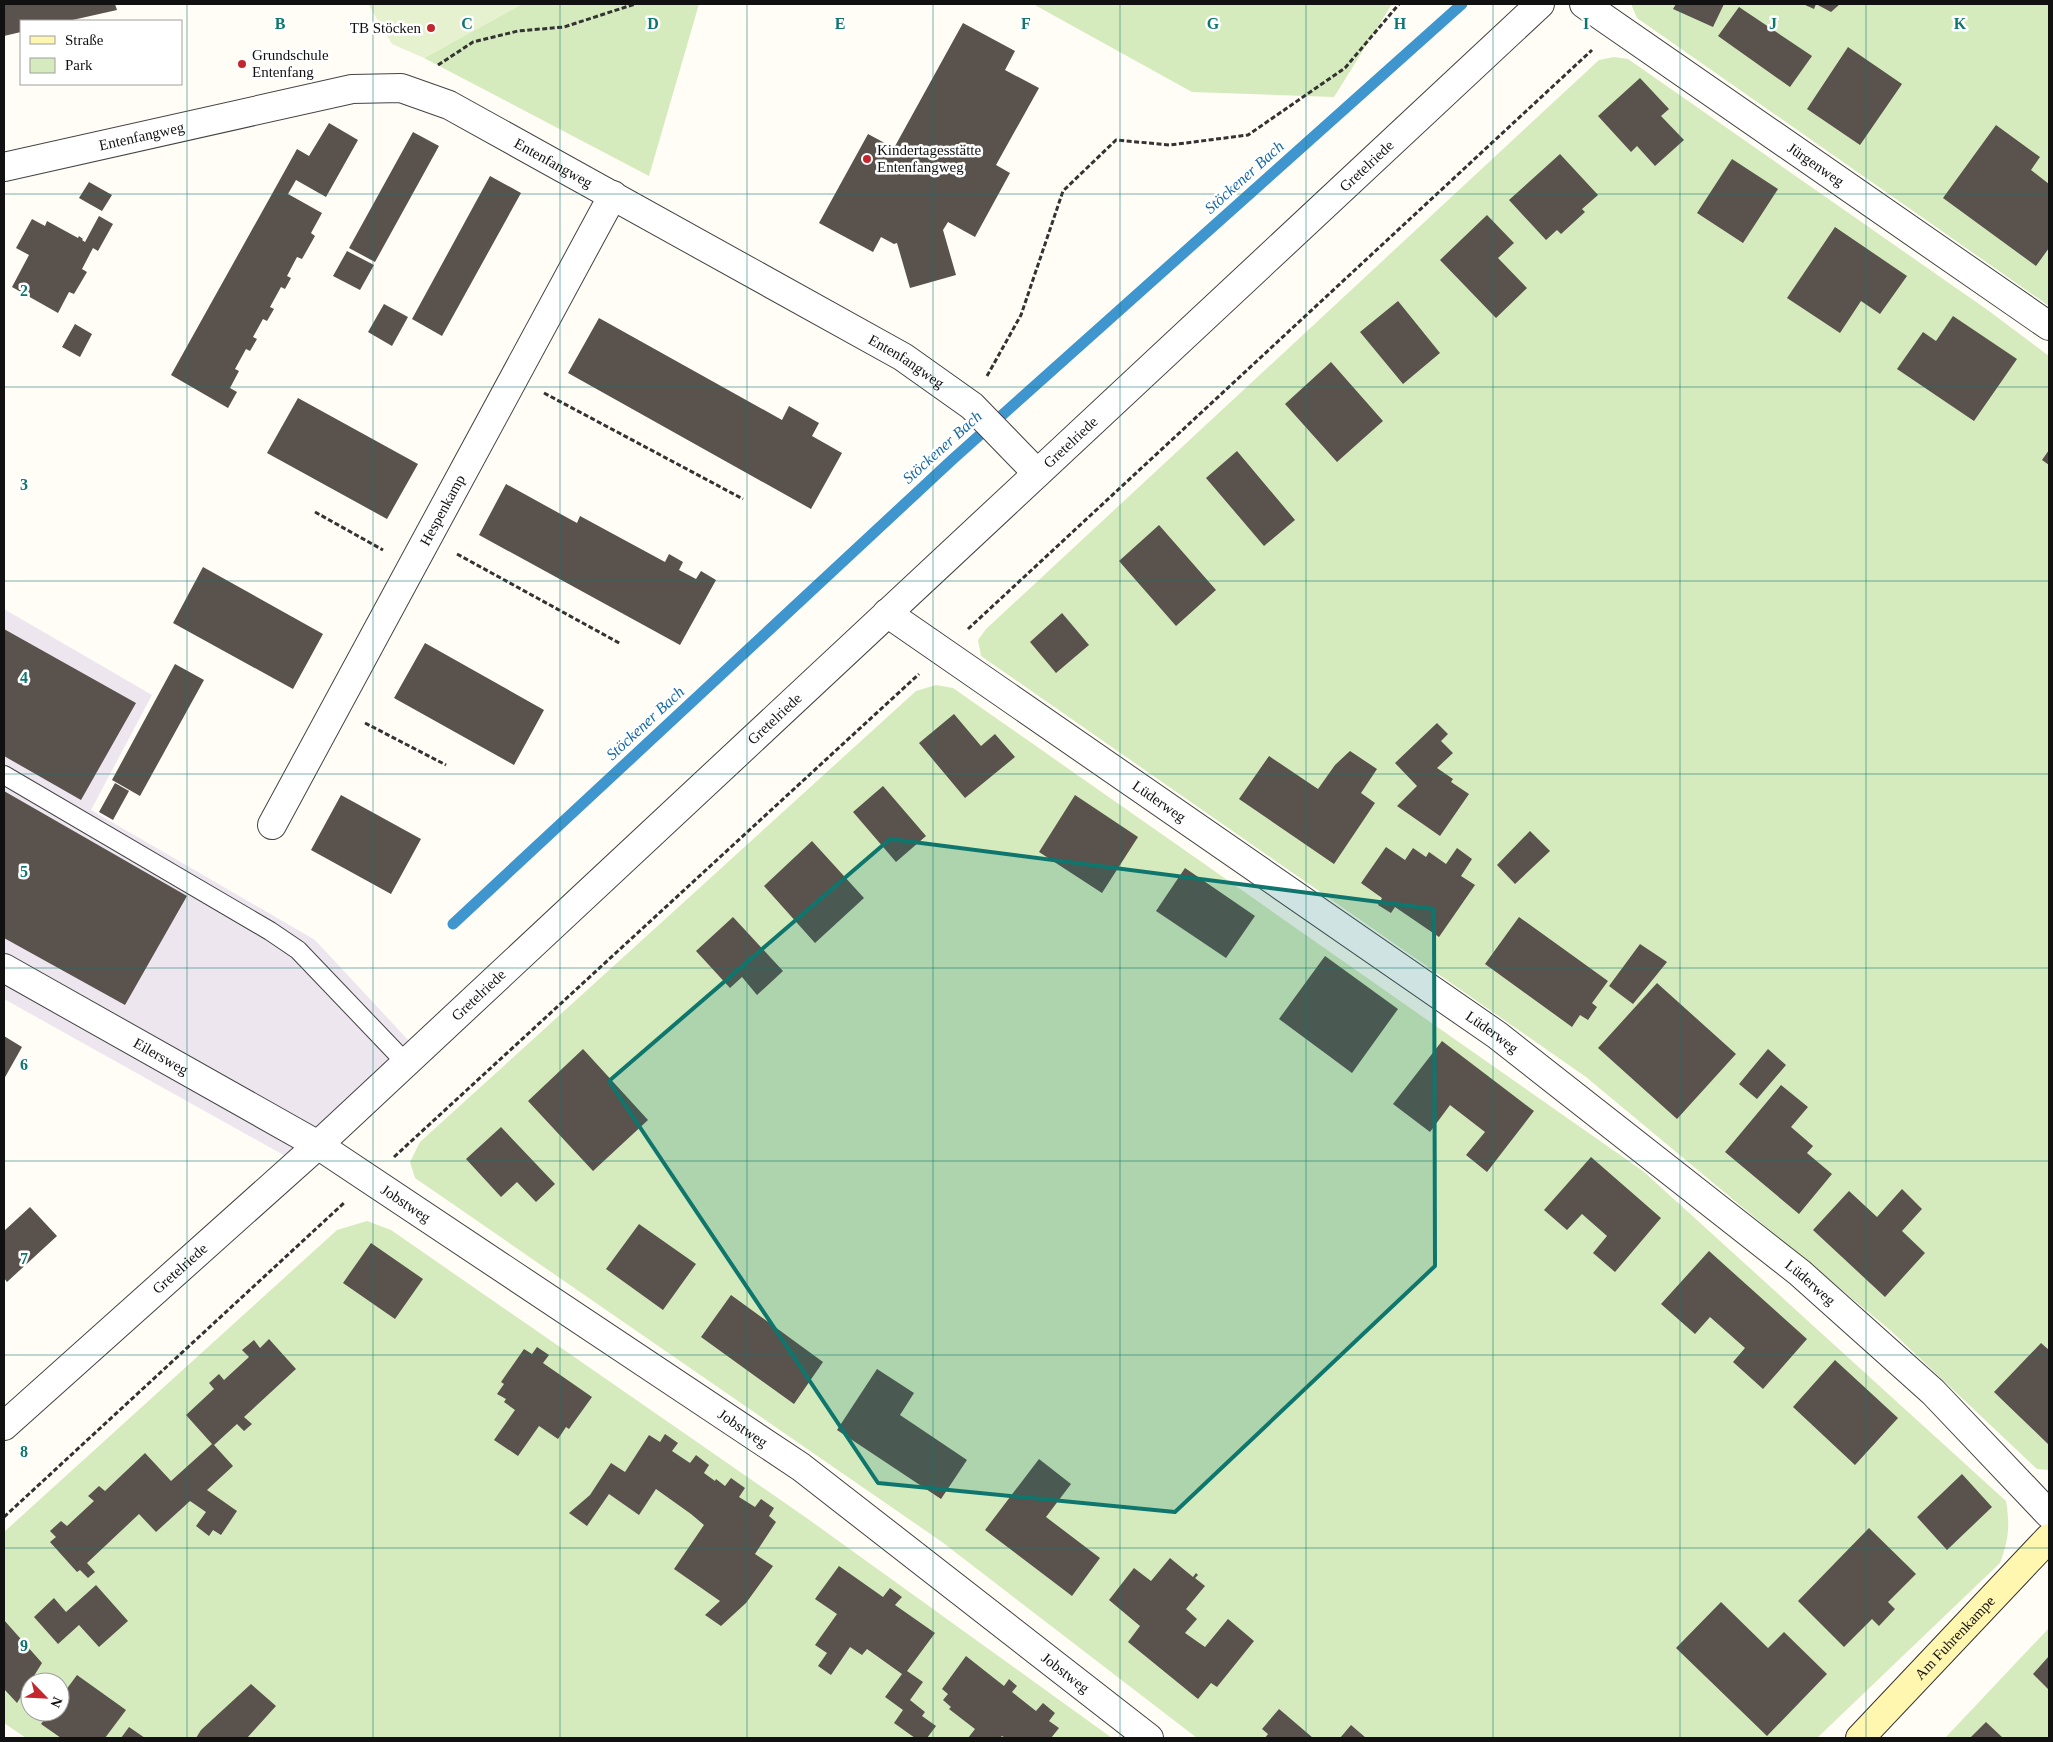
<svg xmlns="http://www.w3.org/2000/svg" width="2053" height="1742" viewBox="0 0 2053 1742" font-family="'Times New Roman',serif">
  <style>
    .industrial { fill: #eee6ef }
    .green { fill: #d5ebbd; fill-rule: evenodd }
    .pitch { fill: #e6f2cf }
    .lines { fill: none; stroke-linecap: round; stroke-linejoin: round }
    .stream { stroke: #3f96cf; stroke-width: 11 }
    .building { fill: #5a524d }
    .lane-casing { stroke: #444; stroke-width: 20 }
    .street-casing { stroke: #444; stroke-width: 30 }
    .secondary-casing { stroke: #333; stroke-width: 30 }
    .path { stroke: #333; stroke-width: 3; stroke-dasharray: 5 2.5; stroke-linecap: butt }
    .lane { stroke: #fff; stroke-width: 18 }
    .street { stroke: #fff; stroke-width: 28 }
    .secondary { stroke: #fff6b0; stroke-width: 28 }
    .marked { fill: #0f766e; fill-opacity: 0.2; stroke: #0f766e; stroke-width: 4; stroke-linejoin: round }
    .grid { fill: none; stroke: #0f766e; stroke-width: 1; stroke-opacity: 0.55 }
    .poi-dot { fill: #c4262e; stroke: #fff; stroke-width: 2 }
    .labels { text-anchor: middle; dominant-baseline: central; stroke-width: 5; stroke-linejoin: round; paint-order: stroke }
    .poi-label { font-size: 15px; fill: #111; stroke: #fff; text-anchor: start }
    .street-label { font-size: 15px; fill: #111; stroke: #fff }
    .water-label { font-size: 16px; font-style: italic; fill: #1768a6; stroke: #fff }
    .grid-label { font-size: 16px; text-anchor: middle; font-weight: bold; fill: #0f766e; stroke: #fff; stroke-width: 5; stroke-linejoin: round; paint-order: stroke }
  </style>
  <rect width="100%" height="100%" fill="#fffdf5"/>
  <path class="industrial" d="M4 609 152 695 91 810 315 940 409 1041 287 1157 4 999Z"/>
  <path class="green" d="M522 4H699L649 176 424 58Z
    M1033 4H1392L1334 97 1192 92Z
    M1631 4H2049V306L1637 18Z
    M1614 57 1628 59 1989 311 2049 356V1470L2037 1469 1891 1331 1586 1077 981 656 978 640 986 629 1599 60Z
    M936 685 953 688 1643 1171 2006 1501C2010 1525 2009 1539 2000 1563L1817 1738H1197L942 1542 415 1178 410 1162 420 1142 916 691Z
    M367 1221 391 1230 808 1519 1112 1738H26L4 1723V1532L337 1230ZM30 1682H60V1712H30Z
    M2049 1628V1738H1945Z"/>
  <path class="pitch" d="M368 4H523L424 58 392 44Z"/>
  <g class="lines">
    <path class="stream" d="M453 924 953 459 1462 4"/>
  </g>
  <path class="building" d="M4 4H115L117 10 68 21H21V32L4 36Z
    M1676 4H1724L1713 27 1673 9Z
    M1803 4H1840L1831 12 1816 4 1814 9Z
    M1739 7 1812 56 1790 87 1718 36Z
    M963 23 1015 51 1005 70 1039 88 996 165 1010 173 975 237 948 222 943 230 956 275 910 288 897 243 894 244 881 237 873 252 819 223 868 134 894 148Z
    M1848 47 1902 84 1860 145 1807 109Z
    M1640 78 1669 109 1661 116 1684 140 1655 166 1637 146 1631 152 1598 116Z
    M329 123 358 140 326 197 296 180 288 194 322 213 311 233 315 236 302 259 297 257 287 276 291 278 285 289 281 287 270 307 274 309 267 321 263 319 253 337 257 339 250 351 246 349 235 369 239 371 230 388 237 392 228 408 171 375 297 149 309 156Z
    M1996 125 2040 157 2031 170 2049 184V248L2036 266 1943 198Z
    M413 132 439 146 375 262 349 248Z
    M1560 154 1598 195 1582 209 1585 212 1561 234 1557 230 1546 240 1509 200Z
    M1732 159 1778 189 1743 243 1697 213Z
    M490 176 521 193 442 336 412 319Z
    M89 182 112 195 102 211 79 198Z
    M1487 215 1514 243 1498 258 1527 288 1496 318 1440 260Z
    M99 216 113 224 98 251 93 248 82 269 87 272 74 294 69 292 58 313 12 287 29 255 16 248 32 219 45 226 47 221 78 238 79 236 83 239 82 240 85 242Z
    M1835 227 1907 276 1880 314 1861 301 1840 333 1787 298Z
    M347 251 374 265 360 290 333 276Z
    M1398 301 1440 353 1403 384 1360 332Z
    M384 304 408 317 392 346 368 332Z
    M1953 316 2017 359 1974 421 1897 369 1923 332 1936 341Z
    M599 318 782 420 789 406 819 423 812 436 842 453 811 509 568 373Z
    M75 324 92 334 80 357 62 347Z
    M1331 362 1383 421 1337 462 1285 404Z
    M298 398 418 464 387 519 267 453Z
    M2049 450V465L2042 460Z
    M1237 451 1295 520 1264 546 1206 478Z
    M506 484 577 523 580 516 665 562 669 554 683 562 679 570 696 579 701 571 716 580 680 645 479 535Z
    M1159 525 1216 590 1176 626 1119 561Z
    M203 567 323 634 293 689 173 623Z
    M1062 613 1089 645 1056 673 1030 642Z
    M4 629 136 703 81 800 4 756Z
    M425 643 544 710 514 765 394 698Z
    M175 664 204 680 140 796 112 780Z
    M954 714 981 746 995 734 1015 757 965 798 919 743Z
    M1437 723 1448 734 1441 741 1453 753 1437 768 1453 779 1451 782 1469 794 1440 836 1397 806 1417 786 1395 763Z
    M1350 751 1377 769 1361 793 1375 803 1334 864 1239 799 1269 756 1318 789 1335 765Z
    M115 783 129 791 113 820 99 812Z
    M883 786 926 836 896 862 853 812Z
    M4 791 187 896 125 1005 4 938Z
    M341 795 421 839 391 894 311 850Z
    M1075 795 1138 837 1102 893 1039 852Z
    M1530 831 1550 851 1515 884 1497 865Z
    M812 841 864 898 815 943 764 886Z
    M1386 847 1405 860 1413 848 1426 857 1429 852 1446 864 1457 848 1472 859 1461 876 1475 885 1439 937 1395 907 1391 913 1378 905 1382 898 1361 883Z
    M1185 868 1255 916 1226 958 1156 911Z
    M733 917 783 971 757 995 742 977 730 988 696 951Z
    M1519 917 1608 981 1592 1003 1597 1007 1588 1020 1580 1015 1572 1027 1485 964Z
    M1640 944 1667 962 1633 1004 1609 986Z
    M1325 956 1398 1009 1352 1073 1279 1019Z
    M1657 983 1736 1054 1677 1119 1598 1048Z
    M4 1036 22 1047 4 1079Z
    M1442 1041 1534 1111 1487 1172 1466 1155 1485 1132 1450 1105 1430 1132 1393 1104Z
    M583 1049 648 1120 593 1171 528 1101Z
    M1768 1049 1786 1065 1757 1099 1739 1084Z
    M1781 1085 1808 1107 1791 1127 1813 1146 1807 1153 1832 1174 1799 1214 1725 1152Z
    M501 1127 555 1184 536 1202 517 1182 501 1197 466 1159Z
    M1591 1157 1661 1218 1615 1272 1593 1253 1607 1236 1582 1214 1567 1230 1544 1210Z
    M1902 1189 1922 1209 1902 1231 1925 1253 1885 1297 1813 1230 1849 1191 1877 1217Z
    M30 1207 57 1236 7 1282 4 1278V1231Z
    M639 1224 696 1264 663 1310 606 1269Z
    M371 1243 423 1279 395 1319 343 1283Z
    M1709 1251 1807 1339 1763 1389 1733 1362 1745 1348 1710 1317 1695 1334 1661 1304Z
    M731 1295 823 1362 794 1404 701 1337Z
    M269 1339 296 1369 244 1417 252 1424 244 1431 237 1424 214 1445 233 1466 207 1490 237 1511 221 1535 213 1530 209 1536 196 1526 206 1512 190 1501 156 1532 139 1514 87 1563 95 1572 88 1578 80 1570 77 1572 50 1542 56 1537 50 1531 61 1521 67 1526 94 1501 88 1496 99 1486 105 1491 145 1453 171 1481 212 1444 186 1415 214 1389 209 1383 219 1374 224 1380 249 1357 242 1350 254 1340 260 1348Z
    M2041 1343 2049 1350V1445L1994 1392Z
    M537 1347 549 1355 543 1363 592 1397 569 1429 566 1427 558 1439 539 1426 518 1456 494 1440 515 1410 504 1402 506 1399 497 1394 504 1384 501 1382 524 1349 532 1354Z
    M1835 1360 1898 1418 1855 1465 1793 1407Z
    M877 1369 914 1393 900 1415 967 1460 941 1499 837 1430Z
    M665 1434 678 1443 672 1451 690 1463 696 1455 709 1465 704 1473 715 1481 716 1479 725 1486 731 1478 745 1488 739 1497 755 1507 761 1499 774 1508 769 1516 776 1522 755 1554 773 1566 746 1603 721 1626 705 1615 720 1601 674 1569 704 1525 691 1514 656 1489 639 1515 609 1494 587 1526 569 1513 590 1495 611 1463 625 1472 649 1435 660 1442Z
    M1039 1459 1071 1484 1046 1517 1100 1558 1072 1596 985 1530Z
    M1962 1474 1992 1507 1947 1550 1917 1517Z
    M1869 1528 1916 1574 1888 1602 1895 1609 1879 1626 1872 1619 1844 1647 1798 1601Z
    M1170 1558 1193 1577 1196 1573 1198 1575 1195 1578 1205 1586 1186 1609 1197 1619 1185 1633 1205 1647 1228 1619 1254 1641 1217 1687 1211 1683 1198 1699 1128 1642 1140 1626 1109 1600 1134 1568 1151 1581Z
    M839 1566 883 1597 890 1588 902 1597 895 1605 935 1633 907 1671 923 1682 910 1700 925 1712 922 1716 936 1726 927 1738H915L894 1723 903 1710 885 1697 902 1674 867 1649 862 1655 850 1647 831 1675 818 1666 827 1653 815 1645 837 1614 815 1599Z
    M96 1585 128 1621 99 1647 79 1625 58 1644 34 1617 54 1598 66 1612Z
    M1721 1602 1768 1648 1784 1632 1827 1674 1767 1736 1676 1648Z
    M4 1620 42 1663 17 1703 4 1689Z
    M966 1656 1004 1686 1009 1679 1017 1686 1012 1692 1036 1711 1043 1703 1055 1713 1049 1721 1059 1728 1051 1738H1005L1002 1736 1000 1738H968L975 1729 949 1709 951 1707 943 1700 948 1694 942 1689Z
    M2049 1656V1690L2033 1674Z
    M77 1675 126 1710 105 1738H61L41 1724 50 1712H60V1698Z
    M251 1684 276 1706 247 1738H196L201 1730Z
    M1279 1709 1285 1714 1313 1738H1265L1268 1734 1262 1729Z
    M1986 1722 2003 1738H1970Z
    M1351 1725 1366 1738H1340Z
    M129 1727 145 1738H121Z"/>
  <g class="lines">
    <g class="lane-casing">
      <path id="lane" d="M4 775 270 931 298 950 406 1063"/>
    </g>
    <g class="street-casing">
      <g id="street">
        <path id="s1" d="M1584 4 2049 326"/>
        <path id="s2" d="M4 167 352 89 401 88 449 105 903 357 972 406 1037 473"/>
        <path id="s3" d="M887 613 1497 1035 1800 1273 1933 1392 2049 1514"/>
        <path id="s4" d="M272 825 613 195"/>
        <path id="s5" d="M4 968 318 1145 801 1467 1149 1738"/>
        <path id="s6" d="M4 1426 318 1145 1540 4"/>
      </g>
    </g>
    <g class="secondary-casing">
      <g id="secondary">
        <path id="s7" d="M1860 1738 2049 1538"/>
      </g>
    </g>
    <path class="path" d="M438 65 473 42 518 31 564 27 635 4
      M987 376 1021 315 1063 191 1116 140 1170 145 1248 135 1345 68 1399 4
      M544 393 743 499
      M315 512 383 550
      M457 554 621 644
      M968 629 1592 50
      M365 723 446 765
      M394 1157 919 674
      M4 1517 345 1202"/>
    <use href="#lane" class="lane"/>
    <use href="#street" class="street"/>
    <use href="#secondary" class="secondary"/>
  </g>
  <path class="marked" d="M890 839 1434 909 1435 1266 1175 1512 878 1483 609 1081Z"/>
  <path class="grid" d="M187 4V1738M373 4V1738M560 4V1738M747 4V1738M933 4V1738M1120 4V1738M1306 4V1738M1493 4V1738M1680 4V1738M1866 4V1738M4 194H2049M4 387H2049M4 581H2049M4 774H2049M4 968H2049M4 1161H2049M4 1355H2049M4 1548H2049"/>
  <g class="poi-dot">
    <circle cx="431" cy="28" r="5"/>
    <circle cx="242" cy="64" r="5"/>
    <circle cx="867" cy="159" r="5"/>
  </g>
  <g class="labels">
    <g class="poi-label">
      <text x="421" y="28" text-anchor="end">TB Stöcken</text>
      <text x="252" y="55">Grundschule<tspan x="252" dy="17">Entenfang</tspan></text>
      <text x="877" y="150">Kindertagesstätte<tspan x="877" dy="17">Entenfangweg</tspan></text>
    </g>
    <g class="street-label">
      <text stroke="none"><textPath href="#s2" startOffset="141">Entenfangweg</textPath></text>
      <text stroke="none"><textPath href="#s2" startOffset="576">Entenfangweg</textPath></text>
      <text stroke="none"><textPath href="#s6" startOffset="1856">Gretelriede</textPath></text>
      <text stroke="none"><textPath href="#s1" startOffset="282">Jürgenweg</textPath></text>
      <text stroke="none"><textPath href="#s2" startOffset="981">Entenfangweg</textPath></text>
      <text stroke="none"><textPath href="#s6" startOffset="1451">Gretelriede</textPath></text>
      <text stroke="none"><textPath href="#s4" startOffset="358">Hespenkamp</textPath></text>
      <text stroke="none"><textPath href="#s6" startOffset="1046">Gretelriede</textPath></text>
      <text stroke="none"><textPath href="#s3" startOffset="331">Lüderweg</textPath></text>
      <text stroke="none"><textPath href="#s6" startOffset="641">Gretelriede</textPath></text>
      <text stroke="none"><textPath href="#s3" startOffset="736">Lüderweg</textPath></text>
      <text stroke="none"><textPath href="#s5" startOffset="180">Eilersweg</textPath></text>
      <text stroke="none"><textPath href="#s5" startOffset="466">Jobstweg</textPath></text>
      <text stroke="none"><textPath href="#s6" startOffset="236">Gretelriede</textPath></text>
      <text stroke="none"><textPath href="#s3" startOffset="1141">Lüderweg</textPath></text>
      <text stroke="none"><textPath href="#s5" startOffset="871">Jobstweg</textPath></text>
      <text stroke="none"><textPath href="#s7" startOffset="138">Am Fuhrenkampe</textPath></text>
      <text stroke="none"><textPath href="#s5" startOffset="1276">Jobstweg</textPath></text>
    </g>
    <g class="water-label">
      <text transform="translate(1244 177) rotate(-42)">Stöckener Bach</text>
      <text transform="translate(942 447) rotate(-42)">Stöckener Bach</text>
      <text transform="translate(645 723) rotate(-43)">Stöckener Bach</text>
    </g>
  </g>
  <g class="grid-label">
    <text x="280" y="29">B</text>
    <text x="467" y="29">C</text>
    <text x="653" y="29">D</text>
    <text x="840" y="29">E</text>
    <text x="1026" y="29">F</text>
    <text x="1213" y="29">G</text>
    <text x="1400" y="29">H</text>
    <text x="1586" y="29">I</text>
    <text x="1773" y="29">J</text>
    <text x="1960" y="29">K</text>
    <text x="24" y="296">2</text>
    <text x="24" y="490">3</text>
    <text x="24" y="683">4</text>
    <text x="24" y="877">5</text>
    <text x="24" y="1070">6</text>
    <text x="24" y="1264">7</text>
    <text x="24" y="1457">8</text>
    <text x="24" y="1651">9</text>
  </g>
  <rect width="2053" height="1742" fill="none" stroke="#111111" stroke-width="10"/>
  <rect x="20" y="20" width="162" height="65" fill="#ffffff" stroke="#a0a0a0"/>
  <rect x="30" y="36" width="25" height="8" fill="#fff6b0" stroke="#a0a0a0"/>
  <text x="65" y="45" font-size="15" fill="#111111">Straße</text>
  <rect x="30" y="58" width="25" height="15" fill="#d5ebbd" stroke="#a0a0a0"/>
  <text x="65" y="70" font-size="15" fill="#111111">Park</text>
  <g transform="translate(45 1697) rotate(114)"><circle r="24" fill="#ffffff" stroke="#a0a0a0"/>
  <path d="M0-4L9 19L0 12L-9 19Z" fill="#c4262e"/>
  <text y="-8" font-size="14" font-weight="bold" text-anchor="middle" fill="#111111">N</text>
  </g>
</svg>
